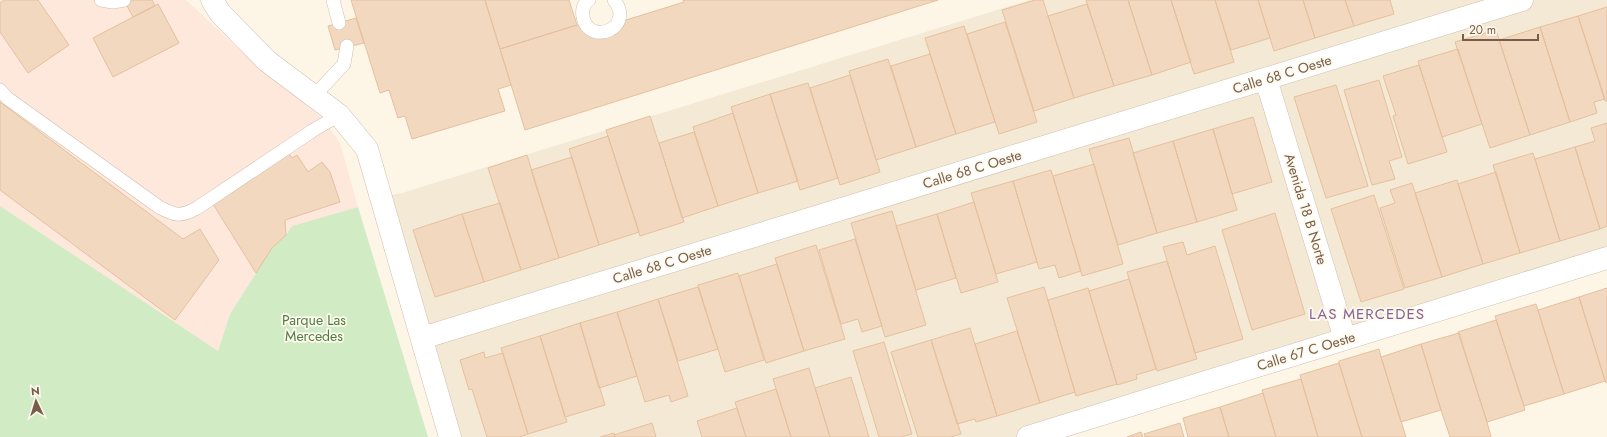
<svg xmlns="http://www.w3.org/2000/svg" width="1607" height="437" viewBox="0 0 1607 437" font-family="Jost,sans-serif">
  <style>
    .residential { fill: #f4e9d5 }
    .commercial { fill: #fde8db }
    .green { fill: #d1ebc5 }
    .building { fill: #f2d8be; stroke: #e5c09e }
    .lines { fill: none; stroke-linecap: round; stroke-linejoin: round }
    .lane-casing { stroke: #cfbfad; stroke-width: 14 }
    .street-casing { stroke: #cfbfad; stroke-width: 23 }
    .lane { stroke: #fff; stroke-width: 13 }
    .street { stroke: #fff; stroke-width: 22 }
    .labels { text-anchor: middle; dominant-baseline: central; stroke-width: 3.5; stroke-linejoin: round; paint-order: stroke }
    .street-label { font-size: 14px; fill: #775e4b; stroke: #fffaed }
    .park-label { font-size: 14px; fill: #4e7d42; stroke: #fffaed }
    .neighbourhood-label { font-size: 15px; letter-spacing: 1px; fill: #876293; stroke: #fffaed }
  </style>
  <rect width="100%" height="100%" fill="#fdf6e7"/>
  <path class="residential" d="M1029 0H1607V258L1028 437H451L380 197 402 193Z"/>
  <path class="commercial" d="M0 0H186L241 51 323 119 340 143 358 207 292 226 286 235 272 248 230 314 218 351 0 206Z"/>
  <path class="green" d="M0 206 218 351 230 314 272 248 286 235 292 226 358 207 428 437H0Z"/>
  <path class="building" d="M4 0H38L69 45 28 73 0 32V3Z
    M124 0H152L155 6 133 17Z
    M351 0H485L511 85 498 89 505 111 412 139 405 116 398 118 389 90 380 93Z
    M485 0H569L577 25 500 49Z
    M683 0H938L525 130 500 49 577 25 600 37 619 31 626 20 684 2Z
    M1035 0H1043L1074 98 1034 111 1002 10Z
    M1086 0H1128L1152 75 1114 86Z
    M1128 0H1171L1191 62 1152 75Z
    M1171 0H1215L1234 62 1194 74Z
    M1215 0H1258L1270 38 1231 50Z
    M1258 0H1303L1315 38 1274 51Z
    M1303 0H1345L1354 26 1315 38Z
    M1345 0H1390L1394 14 1354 26Z
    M158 4 179 43 113 77 93 38Z
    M1087 4 1114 86 1074 98 1048 16Z
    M1607 7V101H1605L1578 16Z
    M1578 16 1605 99 1594 102 1597 113 1570 122 1540 27Z
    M356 18 364 43 335 50 328 26Z
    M1005 22 1037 122 999 134 967 34Z
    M964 26 995 122 956 134 925 38Z
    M1540 27 1570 122 1530 135 1499 40Z
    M1496 30 1530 135 1490 148 1455 42Z
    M1458 49 1482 124 1442 137 1418 61Z
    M930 54 956 134 916 147 891 66Z
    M888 59 916 147 876 160 849 71Z
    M1419 65 1447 152 1408 164 1393 116 1396 115 1383 76Z
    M850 75 880 172 840 185 810 88Z
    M1379 80 1402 157 1389 161 1395 179 1372 185 1344 90Z
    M808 83 838 178 800 190 770 94Z
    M1336 85 1368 186 1326 198 1294 97Z
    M770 94 798 181 758 193 731 107Z
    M0 102 183 239 200 229 219 260 175 320 0 190Z
    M733 113 758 193 718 206 693 127Z
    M650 116 684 222 640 236 606 130Z
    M1253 117 1272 182 1232 194 1213 129Z
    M1607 123V226L1600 229 1575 147 1595 141 1591 128Z
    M1213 129 1237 210 1197 222 1173 141Z
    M694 132 718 206 682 218 659 143Z
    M608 136 639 232 599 245 569 149Z
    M1129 138 1157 233 1118 245 1089 149Z
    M1173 141 1197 222 1157 233 1133 153Z
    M1575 147 1600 229 1560 241 1535 159Z
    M1533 153 1560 241 1520 253 1493 165Z
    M289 154 292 158 297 155 308 172 322 162 330 172 340 202 285 220 286 235 272 248 256 273 213 204Z
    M527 155 559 258 521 270 488 168Z
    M572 157 599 245 559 258 531 170Z
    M1094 164 1123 264 1082 276 1053 176Z
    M1051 170 1081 271 1059 278 1055 265 1039 269 1013 181Z
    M1496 172 1520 253 1483 264 1458 184Z
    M1457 180 1483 264 1442 277 1415 193Z
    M1013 181 1037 262 996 274 971 193Z
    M1412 183 1442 277 1405 288 1380 208 1395 203 1390 190Z
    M1374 195 1404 289 1361 302 1331 209Z
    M974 202 998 282 961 293 937 214Z
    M500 203 521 270 484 282 462 214Z
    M892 211 926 325 885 337 851 223Z
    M1275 213 1305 314 1252 330 1222 230Z
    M462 214 484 282 435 297 413 230Z
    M937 214 956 278 916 290 896 226Z
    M855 239 882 326 862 332 858 319 841 324 819 250Z
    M1183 242 1187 255 1215 246 1243 339 1195 353 1163 247Z
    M816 245 845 339 804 351 775 258Z
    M1167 261 1197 359 1157 371 1127 272Z
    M777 264 804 351 766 363 739 276Z
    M738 273 764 360 725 372 698 285Z
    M1129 279 1156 369 1136 375 1137 379 1117 385 1089 291Z
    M698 287 718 349 678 361 658 299Z
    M1044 287 1075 392 1040 403 1007 298Z
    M1088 288 1117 384 1076 396 1048 300Z
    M1607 288V382L1606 383 1579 297Z
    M1579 297 1605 381 1564 394 1538 310Z
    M658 299 688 396 671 402 669 395 645 402 617 312Z
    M1536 304 1564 394 1524 406 1495 316Z
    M617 312 637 376 599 388 580 323Z
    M1496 320 1525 410 1487 422 1458 332Z
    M580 323 605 405 565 417 540 336Z
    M970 328 997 416 976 422 975 419 957 424 931 340Z
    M1017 331 1040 403 997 416 975 344Z
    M1459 333 1487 422 1491 437H1450L1441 410 1421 344Z
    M540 336 567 422 528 434 501 348Z
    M931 340 961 434 950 437H918L891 352Z
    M884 342 912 434 901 437H879L853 351Z
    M1421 344 1441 410 1401 422 1381 357Z
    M1379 349 1381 357 1406 437H1362L1339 363V361Z
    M484 352 485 358 503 353 528 434 520 437H487L472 389 469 390 460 360Z
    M1339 363 1362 437H1318L1300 375Z
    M809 368 815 388 830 437H791L773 379Z
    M851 377 869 437H830L815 388Z
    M1301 379 1318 437H1276L1262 390Z
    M776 389 791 437H746L735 402Z
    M1263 393 1276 437H1229L1220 407Z
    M1220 407 1229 437H1188L1183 418Z
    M737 408 746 437H702L697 421Z
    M652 423 656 437H615L614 435Z
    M1180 423 1184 437H1145L1144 434Z
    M1141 432 1143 437H1127Z
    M614 433 615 437H600Z"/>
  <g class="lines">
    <g class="lane-casing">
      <path id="lane" d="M101 0 113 2 124 0
        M333 0 339 23
        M589 0C583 4 582 11 583 17 589 47 636 28 614 0
        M0 90 7 98 159 207C176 216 180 217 197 208L312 131 339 115
        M314 96 344 64 347 46"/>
    </g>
    <g class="street-casing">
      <path id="street" d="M212 0 220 13 267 61 339 115 367 149 450 437
        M1266 79 1345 339
        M422 338 1522 0
        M1028 437 1607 258"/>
    </g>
    <use href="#lane" class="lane"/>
    <use href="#street" class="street"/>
  </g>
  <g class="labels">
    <g class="street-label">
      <text transform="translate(1282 74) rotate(-17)">Calle 68 C Oeste</text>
      <text transform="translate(972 169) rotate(-17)">Calle 68 C Oeste</text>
      <text transform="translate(1306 209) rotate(73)">Avenida 18 B Norte</text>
      <text transform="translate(662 264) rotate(-17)">Calle 68 C Oeste</text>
      <text transform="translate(1306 351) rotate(-17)">Calle 67 C Oeste</text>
    </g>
    <g class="park-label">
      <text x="314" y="320">Parque Las<tspan x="314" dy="16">Mercedes</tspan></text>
    </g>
    <g class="neighbourhood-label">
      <text x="1367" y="314">LAS MERCEDES</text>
    </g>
  </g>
  <g transform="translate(36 401) rotate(356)" stroke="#fffaed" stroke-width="3" paint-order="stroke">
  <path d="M0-3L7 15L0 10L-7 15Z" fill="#775e4b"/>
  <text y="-6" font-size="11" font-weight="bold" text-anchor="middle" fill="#775e4b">N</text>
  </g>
  <path d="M1463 34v6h75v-6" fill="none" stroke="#775e4b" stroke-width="2"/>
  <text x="1469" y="34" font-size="12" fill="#775e4b" stroke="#fffaed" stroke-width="3" paint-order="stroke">20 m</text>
</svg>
